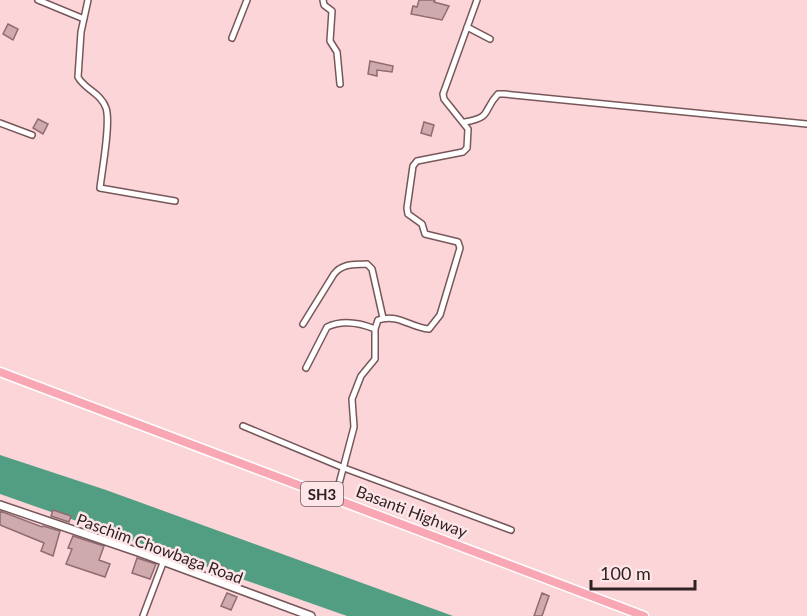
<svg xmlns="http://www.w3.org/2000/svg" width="807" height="616" viewBox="0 0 807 616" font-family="Lato,sans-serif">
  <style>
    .water { fill: #519e83 }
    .building { fill: #cea9ad; stroke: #8e6c70; stroke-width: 1.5 }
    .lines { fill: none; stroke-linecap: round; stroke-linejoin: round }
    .minor-casing { stroke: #77575a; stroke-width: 8 }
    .tertiary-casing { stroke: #77575a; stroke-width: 10 }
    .primary-casing { stroke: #fff; stroke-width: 11 }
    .minor { stroke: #fff; stroke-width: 5 }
    .tertiary { stroke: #fff; stroke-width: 7 }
    .primary { stroke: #f9a6b5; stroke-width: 8 }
    .labels { text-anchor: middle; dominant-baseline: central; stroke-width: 5; stroke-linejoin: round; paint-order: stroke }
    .shield { fill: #fee6e8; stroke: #6e5d5e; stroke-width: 1.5 }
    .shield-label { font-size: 15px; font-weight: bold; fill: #302223 }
    .street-label { font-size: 16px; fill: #302223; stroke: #fee6e8 }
  </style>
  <rect width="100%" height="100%" fill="#fbd5d8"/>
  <path class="water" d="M0 455 106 490 453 616H347L0 494Z"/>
  <path class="building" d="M419 0H435L434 2 449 6 442 20 411 14 413 6 417 7Z
    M8 24 18 29 13 40 3 34Z
    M370 61 393 66 392 72 377 70V76L368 74Z
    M38 119 48 124 43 134 33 128Z
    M424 122 434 125 431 136 421 133Z
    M53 510 71 516 69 522 51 516Z
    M0 511 42 527 43 526 60 531 53 556 41 551 44 543 0 525Z
    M73 536 104 546 99 560 110 564 105 577 66 564 72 549 68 548Z
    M137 558 156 564 150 579 132 573Z
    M215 563 226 568 222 577 212 573Z
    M227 593 237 597 231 610 221 606Z
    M542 593 549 596 542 616H534Z"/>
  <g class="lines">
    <g class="minor-casing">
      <path id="minor" d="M38 0 84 19
        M88 0 81 32 78 77C84 89 101 93 106 108 111 123 102 170 100 188L175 201
        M323 0 324 5 332 11 330 41 337 52 340 84
        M467 27 490 39
        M232 38 247 0
        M465 122C493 117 482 111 498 94H504L807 124
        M0 123 32 135
        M303 324 334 274C343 263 354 265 367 264L372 269 383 318
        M306 368 327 327C342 320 360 323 375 329
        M243 426 344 468 511 530
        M335 499 354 427 352 399 361 376 375 359V329L378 320C398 313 411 328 429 329L440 315 460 248 458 242 425 234 422 224 408 214 407 208 413 166 417 161 463 152 467 148 468 129 444 99 443 94 477 0
        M143 616 163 563"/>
    </g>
    <g class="tertiary-casing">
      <path id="tertiary" d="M0 505 141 553 311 616"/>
    </g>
    <g class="primary-casing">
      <path id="primary" d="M0 372 644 616"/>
    </g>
    <use href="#minor" class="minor"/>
    <use href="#tertiary" class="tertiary"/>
    <use href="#primary" class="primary"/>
  </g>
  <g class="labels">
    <rect class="shield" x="301" y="482" width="42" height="24" rx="4.5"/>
    <g class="shield-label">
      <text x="322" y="494">SH3</text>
    </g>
    <g class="street-label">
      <text transform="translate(412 511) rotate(21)">Basanti Highway</text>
      <text transform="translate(160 548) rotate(20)">Paschim Chowbaga Road</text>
    </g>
  </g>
  <path d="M591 580v9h104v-9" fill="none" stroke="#302223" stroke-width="3"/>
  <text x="600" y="580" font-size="18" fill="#302223" stroke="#fee6e8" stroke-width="4.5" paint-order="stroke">100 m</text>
</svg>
